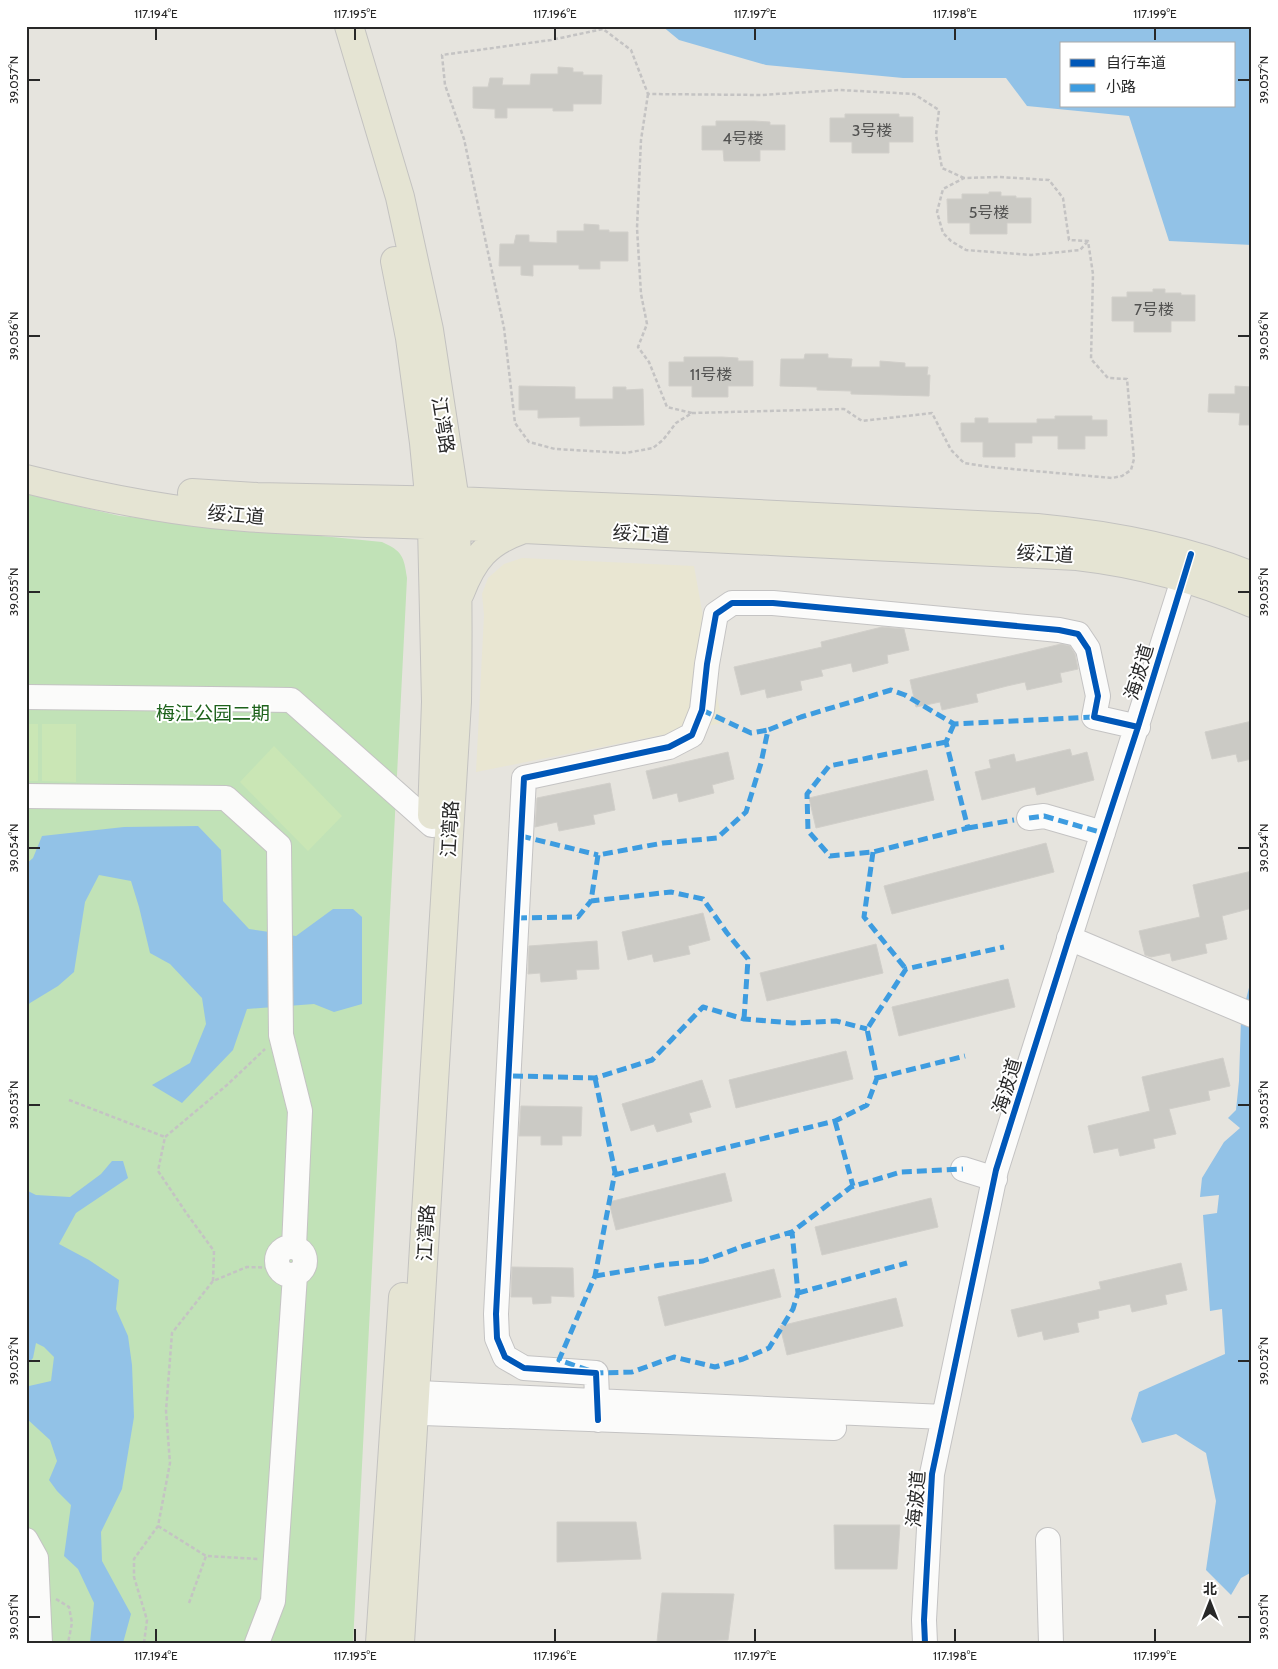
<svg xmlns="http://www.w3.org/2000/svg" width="1278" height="1669" viewBox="0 0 1278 1669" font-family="Cabin,'Noto Sans SC',sans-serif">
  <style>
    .education { fill: #e9e6d2 }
    .green { fill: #c1e2b7 }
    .pitch { fill: #cae6b5 }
    .water { fill: #92c2e7; fill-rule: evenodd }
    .building { fill: #cbcac5; stroke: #d1cfca }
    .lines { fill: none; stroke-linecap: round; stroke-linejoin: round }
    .minor-casing { stroke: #c4c3c3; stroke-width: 26 }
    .major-casing { stroke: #c3c2c0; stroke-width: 30 }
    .path { stroke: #c4c3c3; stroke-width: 2.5; stroke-dasharray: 4 2.5; stroke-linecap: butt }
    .minor { stroke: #fbfbfa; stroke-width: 24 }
    .major { stroke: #e5e4d3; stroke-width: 28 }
    .quiet { stroke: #3d9ce0; stroke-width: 5; stroke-dasharray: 10 5; stroke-linecap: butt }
    .cycleway-casing { stroke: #fff; stroke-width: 9 }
    .cycleway { stroke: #0057b8; stroke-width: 6 }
    .ticks { fill: none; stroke: #282828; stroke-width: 2 }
    .labels { text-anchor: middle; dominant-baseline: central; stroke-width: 4; stroke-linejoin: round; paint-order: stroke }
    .number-label { font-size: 16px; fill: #525251 }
    .street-label { font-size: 19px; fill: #282828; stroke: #fff }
    .park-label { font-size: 19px; fill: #1d621b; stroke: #fff }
    .neatline { fill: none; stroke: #282828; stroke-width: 2 }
    .ticks-label { font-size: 12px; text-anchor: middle; fill: #282828 }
  </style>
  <rect width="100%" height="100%" fill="#e6e4de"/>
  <path class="education" d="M522 558 694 566 722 723 476 772 484 615 482 594 488 578 504 564Z"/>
  <path class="green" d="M26 494 120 516 382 542C402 551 404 556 407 578L353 1643H26Z"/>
  <path class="pitch" d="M26 724H38V781H26Z
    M42 724H76V782L42 781Z
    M274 746 342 816 308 851 240 782Z"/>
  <path class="water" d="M662 26H1252V245L1169 241 1129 116 1027 106 1006 78H903L766 65 679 40ZM1062 44H1234V106H1062Z
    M198 826 221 850 223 901 249 929 296 936 333 909H353L362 917V1004L334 1012 314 1004 247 1009 233 1050 182 1103 152 1085 190 1063 206 1024 202 998 170 964 150 953 139 907 131 881 99 875 85 902 74 972 58 986 30 1003 26 1007V864L33 858 42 836 124 827Z
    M1252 976V1572L1241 1578 1231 1595 1206 1570 1216 1501 1206 1453 1176 1434 1142 1443 1131 1419 1139 1392 1225 1354 1222 1309 1210 1311 1203 1215 1217 1213 1219 1195 1200 1197 1202 1178 1224 1142 1240 1128 1228 1118 1236 1110 1239 1081 1241 1019Z
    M112 1161H123L128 1178 76 1213 59 1244 89 1260 119 1280 116 1309 128 1336 132 1365 134 1417 122 1489 101 1532 102 1561 131 1614 123 1643H90L94 1603 78 1569 64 1556 71 1505 57 1491 49 1480 57 1461 50 1440 26 1418V1388L29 1386 51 1381 54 1357 44 1347 36 1343 33 1358 26 1366V1190L36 1195 70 1197 101 1174Z"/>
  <path class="building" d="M558 67 573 68V72H583V75H602L601 104H573V111H553V108H507V118H495V109L473 108V87H488L490 78H503L502 85H530L531 74H558Z
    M845 114H899V117H913V142H889V153H852V142H830V118H845Z
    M716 121H754L770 122V125H785V150H760V161H724L723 150H702V126H716Z
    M989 192H1001V196H1016V198H1031V223H1007V234H970V223H948L947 199H962V194H989Z
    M584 224 599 225V230H609V232H628V261H600V269H579V265H533V276L521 275V266H499L500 244H514L516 235H529V242L557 243V231H584Z
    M1153 289H1165V293H1181V295H1195V321H1171V332H1134V321H1112V297H1127V292H1153Z
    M805 354H828V358L852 359 851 367H880V361L905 363V367H928L927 375H930L929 396 851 394V391L817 390V387L780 386 781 359H804Z
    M684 357H722L738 358V361H753V386H728V397H692V386H669V362H684Z
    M519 386 575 387V399H613V387H626V390L643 389 644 425 580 426V417L538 418V410H519Z
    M1235 386 1252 387V425H1239L1240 413 1208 412 1209 394H1235Z
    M1055 416H1092V420H1107V436H1085V449H1058V436H1032V443H1015V457H983V442H961V423H975V418H988V423H1037V419H1055Z
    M882 627 904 629 909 650 887 655 888 663 853 672 851 663 821 670 823 676 800 681 802 690 767 698 765 689 741 695 734 667 822 647 821 642Z
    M1061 644 1070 646 1075 654 1078 669 1060 673 1062 682 1027 690 1025 682 1007 686 976 694 978 702 942 710 940 702 916 707 910 680Z
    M1252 721V759L1238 762 1236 754 1212 759 1205 732Z
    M1070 749 1072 756 1087 752 1094 780 1037 795 1035 787 982 800 975 772 991 768 989 760 1014 754 1016 762Z
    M728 752 734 779 712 785 714 793 679 802 677 793 653 799 646 771Z
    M927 770 934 800 816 828 809 798Z
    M610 783 615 810 593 815 595 824 559 831 557 822 535 827 537 798Z
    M1046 843 1054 872 892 914 884 886Z
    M1252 871V908L1222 916 1227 939 1205 944 1207 953 1172 961 1170 953 1151 957 1145 955 1139 931 1200 917 1193 885Z
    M703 913 710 940 688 946 690 954 654 962 652 954 628 960 622 932Z
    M597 941 599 969 576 970 577 979 541 982 540 973 528 974 529 946Z
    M876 944 883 973 767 1001 760 973Z
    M1008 979 1015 1007 899 1036 892 1007Z
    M846 1051 853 1079 736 1108 729 1080Z
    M1223 1058 1230 1086 1208 1091 1210 1100 1169 1109 1176 1134 1153 1139 1155 1148 1120 1156 1118 1148 1094 1153 1088 1126 1150 1111 1142 1077Z
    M702 1080 711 1107 689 1113 692 1122 657 1132 654 1124 631 1131 622 1104Z
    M521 1106 582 1107 581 1136H562V1145H541V1136H519Z
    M725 1173 732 1201 616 1230 609 1202Z
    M931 1198 938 1227 822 1255 815 1227Z
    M1181 1263 1187 1290 1165 1295 1167 1304 1132 1312 1130 1304 1098 1311 1099 1318 1077 1323 1079 1332 1044 1340 1042 1331 1018 1337 1011 1310 1101 1289 1099 1282Z
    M512 1267 573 1268 574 1297 551 1296V1303L533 1304 532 1297H511Z
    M774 1269 781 1297 665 1326 658 1297Z
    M896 1298 903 1326 787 1355 780 1326Z
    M557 1522H636L641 1559 557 1562Z
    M834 1525H900L897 1569H835Z
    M662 1593 734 1594 728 1640 657 1642Z"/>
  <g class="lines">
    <g class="minor-casing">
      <path id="minor" d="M26 697 291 700 432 825
        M26 796 226 798 279 846 281 1035 300 1111 294 1247
        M1029 818 1044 816 1103 833
        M1069 938 1252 1015
        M963 1169 995 1179
        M277 1261a14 14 0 1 1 28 0a14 14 0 1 1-28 0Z
        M397 1392 944 1417
        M396 1412 834 1428
        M598 1420 596 1373 524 1368 505 1357 497 1338 496 1314 524 778 669 747 692 735 702 710 707 664 716 614 732 603H773L1059 630 1078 634 1088 649 1098 696 1094 717 1138 727
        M26 1540 36 1558 40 1643
        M1048 1540 1051 1643
        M257 1643 273 1601 295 1275
        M925 1643 924 1620 932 1474 996 1170 1189 561"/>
    </g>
    <g class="major-casing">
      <path id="major" d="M349 26 400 197 429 330 455 501C458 568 458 635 457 702L400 1643
        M395 261 410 338 424 443 432 526 436 702 432 815
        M26 479C98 497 171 512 245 517 325 523 404 523 484 527 682 537 879 546 1077 556 1138 563 1195 578 1252 603
        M192 493 257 497 455 501 676 510 1037 528C1111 535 1183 548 1252 576
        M460 593C473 559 487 542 521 530
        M380 1643 403 1297"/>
    </g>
    <path class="path" d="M648 94 641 140 637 228 641 294 647 324 638 347 649 362 667 407 692 413
      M964 178 942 168 936 135 939 110 914 94 840 90 762 95 648 94 631 50 603 29 551 40 442 55 445 85 464 139 504 328 515 423 529 442 555 449 626 453 653 448 663 440 676 423 692 413 844 409 862 421 932 413 951 450 964 463 990 467 1112 478 1122 476 1131 470 1134 459 1127 379 1108 378 1091 359 1093 274 1088 241 1069 240 1063 198 1049 180 999 177 964 178 943 189 937 212 943 233 951 241 966 250 1031 255 1080 250 1088 241
      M69 1100 165 1137
      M213 1281 214 1251 187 1214 158 1171 165 1137 227 1085 265 1049
      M158 1526 206 1556 258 1559
      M56 1599 69 1607 72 1623 68 1643
      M189 1603 206 1556
      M144 1643 147 1620 134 1577V1559L158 1526 170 1463 166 1411 172 1333 213 1281 247 1267 278 1268"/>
    <use href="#minor" class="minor"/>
    <use href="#major" class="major"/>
    <path class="quiet" d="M702 710 751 733 768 730
      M946 742 829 766 807 794 808 831 830 856 873 852 968 828 946 742 954 724
      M1029 818 1044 816 1103 833
      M968 828 1014 820
      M521 836 598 855
      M873 852 864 917 906 969
      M517 918 578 917 591 901
      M744 1019 748 959 727 933 703 899 671 892 591 901 598 855 663 843 717 838 746 812 761 763 768 730 801 717 891 690 905 695 954 724 1094 717
      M513 1076 595 1078 652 1060 703 1007 744 1019 793 1023 836 1021 867 1029
      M595 1078 615 1172 595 1276 559 1360 596 1373 632 1372 674 1357 715 1367 743 1359 769 1348 793 1309 798 1293 792 1232
      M877 1078 965 1056
      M835 1121 853 1186
      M614 1175 835 1121 867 1105 877 1078 867 1029 906 969 1004 947
      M595 1276 661 1265 703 1261 744 1246 792 1232 851 1187 901 1172 963 1169
      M798 1293 907 1263"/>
    <g class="cycleway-casing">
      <path id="cycleway" d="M598 1420 596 1373 524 1368 505 1357 497 1338 496 1314 524 778 669 747 692 735 702 710 707 664 716 614 732 603H773L1059 630 1078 634 1088 649 1098 696 1094 717 1138 727
        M925 1643 924 1620 932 1474 996 1170 1069 938 1138 727 1191 554"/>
    </g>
    <use href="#cycleway" class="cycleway"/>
  </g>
  <path class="ticks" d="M156 28V40M355 28V40M555 28V40M755 28V40M955 28V40M1155 28V40M28 80H40M1238 80H1250M28 336H40M1238 336H1250M28 592H40M1238 592H1250M28 848H40M1238 848H1250M28 1105H40M1238 1105H1250M28 1361H40M1238 1361H1250M28 1617H40M1238 1617H1250M156 1629V1642M355 1629V1642M555 1629V1642M755 1629V1642M955 1629V1642M1155 1629V1642"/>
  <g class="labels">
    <g class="number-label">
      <text x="872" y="130">3号楼</text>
      <text x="743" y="138">4号楼</text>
      <text x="989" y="212">5号楼</text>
      <text x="1154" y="309">7号楼</text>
      <text x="711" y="374">11号楼</text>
    </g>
    <g class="street-label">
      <text transform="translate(443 425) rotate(81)">江湾路</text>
      <text transform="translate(236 515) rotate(5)">绥江道</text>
      <text transform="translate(641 534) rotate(3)">绥江道</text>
      <text transform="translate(1045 554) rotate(3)">绥江道</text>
      <text transform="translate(1139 672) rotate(-73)">海波道</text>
      <text transform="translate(450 829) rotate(-87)">江湾路</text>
      <text transform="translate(1007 1086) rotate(-73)">海波道</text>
      <text transform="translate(426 1233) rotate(-87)">江湾路</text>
      <text transform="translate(916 1499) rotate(-85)">海波道</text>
    </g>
    <g class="park-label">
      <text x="213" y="713">梅江公园二期</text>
    </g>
  </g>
  <rect width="1278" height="1669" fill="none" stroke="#ffffff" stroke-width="55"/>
  <rect x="1060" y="42" width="175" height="65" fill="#ffffff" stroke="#a9a9a9"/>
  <rect x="1070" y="59" width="25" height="8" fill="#0057b8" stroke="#a9a9a9"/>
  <text x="1106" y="68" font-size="15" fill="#282828">自行车道</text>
  <rect x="1070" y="84" width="25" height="8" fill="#3d9ce0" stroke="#a9a9a9"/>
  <text x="1106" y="92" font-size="15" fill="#282828">小路</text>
  <g transform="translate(1210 1602)" stroke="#ffffff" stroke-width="4" paint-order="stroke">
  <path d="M0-4L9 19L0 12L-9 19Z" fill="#282828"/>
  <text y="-8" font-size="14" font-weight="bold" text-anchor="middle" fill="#282828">北</text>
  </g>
  <rect x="28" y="28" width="1222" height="1614" class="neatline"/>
  <g class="ticks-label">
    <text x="156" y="18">117.194°E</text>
    <text x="355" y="18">117.195°E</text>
    <text x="555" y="18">117.196°E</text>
    <text x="755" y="18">117.197°E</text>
    <text x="955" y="18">117.198°E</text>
    <text x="1155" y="18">117.199°E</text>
    <text transform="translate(14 80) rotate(-90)" y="4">39.057°N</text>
    <text transform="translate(1264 80) rotate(-90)" y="4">39.057°N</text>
    <text transform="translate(14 336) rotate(-90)" y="4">39.056°N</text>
    <text transform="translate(1264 336) rotate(-90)" y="4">39.056°N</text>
    <text transform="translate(14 592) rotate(-90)" y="4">39.055°N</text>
    <text transform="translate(1264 592) rotate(-90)" y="4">39.055°N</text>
    <text transform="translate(14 848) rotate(-90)" y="4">39.054°N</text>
    <text transform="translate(1264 848) rotate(-90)" y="4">39.054°N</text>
    <text transform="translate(14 1105) rotate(-90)" y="4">39.053°N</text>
    <text transform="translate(1264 1105) rotate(-90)" y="4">39.053°N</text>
    <text transform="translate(14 1361) rotate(-90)" y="4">39.052°N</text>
    <text transform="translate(1264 1361) rotate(-90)" y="4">39.052°N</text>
    <text transform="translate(14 1617) rotate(-90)" y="4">39.051°N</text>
    <text transform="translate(1264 1617) rotate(-90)" y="4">39.051°N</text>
    <text x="156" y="1660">117.194°E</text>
    <text x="355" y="1660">117.195°E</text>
    <text x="555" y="1660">117.196°E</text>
    <text x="755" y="1660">117.197°E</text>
    <text x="955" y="1660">117.198°E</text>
    <text x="1155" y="1660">117.199°E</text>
  </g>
</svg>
